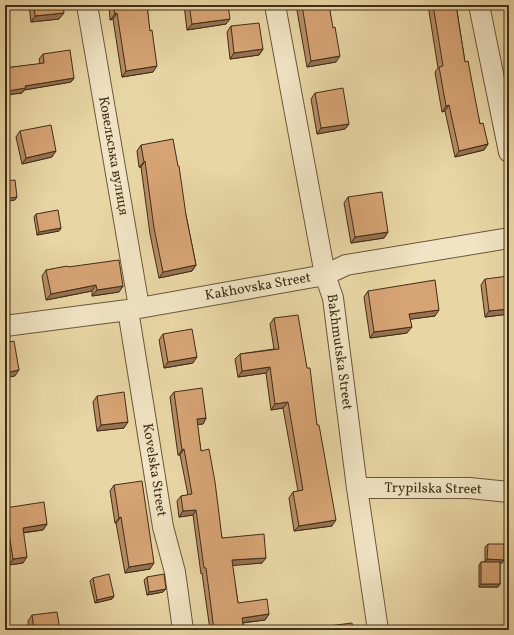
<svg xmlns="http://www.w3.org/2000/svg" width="514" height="635" viewBox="0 0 514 635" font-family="Vollkorn,serif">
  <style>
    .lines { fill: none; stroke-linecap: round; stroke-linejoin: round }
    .street-casing { stroke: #6a583b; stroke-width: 22 }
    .street { stroke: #f1e4c4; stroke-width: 20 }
    .wall { fill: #b88c64; stroke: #402e18 }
    .shaded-wall { fill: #967251; stroke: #402e18 }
    .building { fill: #d6a374; stroke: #402e18 }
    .labels { text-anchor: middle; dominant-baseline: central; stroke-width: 4; stroke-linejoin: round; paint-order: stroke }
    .street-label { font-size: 14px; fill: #402e18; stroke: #f1e4c4 }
  </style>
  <rect width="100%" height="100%" fill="#e9d6a5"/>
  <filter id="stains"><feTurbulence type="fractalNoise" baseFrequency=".005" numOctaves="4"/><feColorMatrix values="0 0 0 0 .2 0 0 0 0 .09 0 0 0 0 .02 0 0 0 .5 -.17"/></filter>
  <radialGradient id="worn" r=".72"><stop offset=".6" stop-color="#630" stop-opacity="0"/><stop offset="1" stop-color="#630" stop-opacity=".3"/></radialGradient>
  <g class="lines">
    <g class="street-casing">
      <path id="street" d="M87 5 139 307
        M275 5 325 275 333 298 357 488 378 630
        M479 5 509 152
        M128 310 163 527 175 572 183 630
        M5 326 128 310 325 275 346 265 509 238
        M357 488H469L509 492"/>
    </g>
    <use href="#street" class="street"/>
  </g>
  <path class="wall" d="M29 5H63L59 19 31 22Z
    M109 5H147L153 72 122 77 113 19 110 20Z
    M184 5H228L226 24 187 30Z
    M296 5H329L336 62 307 67Z
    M428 5H456L465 62 480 124 488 144 484 150 455 157 445 111 442 112 435 72 438 68Z
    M231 26 263 49 259 55 230 59 227 32Z
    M43 54 74 78 71 82 24 90 22 93 5 95V68L40 64 39 59Z
    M315 93 349 124 345 129 317 134 311 99Z
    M20 131 52 157 22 164 16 137Z
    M141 145 186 215 196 265 192 271 159 278 150 234 141 167H139L137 151Z
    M348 197 388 232 384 238 351 243 344 203Z
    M36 214 61 228 59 231 37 235 34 217Z
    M68 267 123 286 119 292 92 296V291L46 300 42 276 46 270Z
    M485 279 509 314 485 317 481 285Z
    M368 291 435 316 410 319 407 333 370 338 364 297Z
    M274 318 307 368 317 425 332 526 294 531 289 498 293 492 298 491 283 408 271 410 266 373 238 377 235 359 240 354 274 349 270 324Z
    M163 334 193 363 164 368 159 340Z
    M174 392 206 418 203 424H197L201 451 222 538 262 563 232 565 238 603 269 614 265 620 243 623 244 630H210L202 573 201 574 193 515 179 517 177 501 181 496 188 495 180 455H178L170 397Z
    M97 396 124 428 97 431 93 402Z
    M114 485 150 569 125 573 116 523H115L110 491Z
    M5 508 47 524 43 530 23 533V563L9 565 5 536Z
    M488 544 504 560 502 563H500V584L498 587H479V565L481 562H485V547Z
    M147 577 166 589 163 592 147 595 144 580Z
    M93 578 114 596 112 599 95 603 90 581Z
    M32 615 60 630H29L28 621Z"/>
  <path class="shaded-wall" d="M64 13 59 19 31 22 35 16Z
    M117 13 113 19 110 20 115 14Z
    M230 19 226 24 187 30 192 24Z
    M263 49 259 55 230 59 234 53Z
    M340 56 336 62 307 67 311 61Z
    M157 66 153 72 122 77 126 71Z
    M74 78 71 82 24 90 22 93 5 95V94L7 91 25 86Z
    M449 105 445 111 442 112 446 106Z
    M349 124 345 129 317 134 321 128Z
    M488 144 484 150 455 157 459 151Z
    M56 151 52 157 22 164 26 158Z
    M145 161 141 167H139Z
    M17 197 15 200 5 202V199Z
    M61 228 59 231 37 235 39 232Z
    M388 232 384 238 351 243 355 237Z
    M196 265 192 271 159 278 163 272Z
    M96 285 92 291 46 300 51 294Z
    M123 286 119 292 92 296 97 290Z
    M509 309V314L485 317 489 311Z
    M439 310 435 316 405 320 409 314Z
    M412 327 407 333 370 338 374 332Z
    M197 357 193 363 164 368 168 362Z
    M270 367 266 373 238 377 242 371Z
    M19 370 15 376 5 378V373Z
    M288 402 283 408 271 410 275 404Z
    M206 418 203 424 193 425 197 419Z
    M128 422 124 428 97 431 101 425Z
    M184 449 180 455H178L182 450Z
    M196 510 193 515 179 517 183 511Z
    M121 517 116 523H115L119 518Z
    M336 520 332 526 294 531 299 526Z
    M47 524 43 530 19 533 23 528Z
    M27 557 23 563 9 565 13 559Z
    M266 558 262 563 228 566 232 560Z
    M487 559 504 560 502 563 485 562Z
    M154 563 150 569 125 573 129 567Z
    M481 584H500L498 587H479Z
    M166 589 163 592 147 595 149 592Z
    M114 596 112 599 95 603 97 600Z
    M269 614 265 620 239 623 242 618Z"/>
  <path class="building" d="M34 5H63L64 13 35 16Z
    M113 5H147L150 31 152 30 157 66 126 71 117 13 115 14Z
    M189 5H228L230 19 192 24Z
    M302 5H329L333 28 335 27 340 56 311 61Z
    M433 5H456L465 62 468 61 480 124 483 123 488 144 459 151 449 105 446 106 439 67 443 66Z
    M259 23 263 49 234 53 231 26Z
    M70 50 74 78 25 86 26 88 7 91 5 74V68L44 63 43 54Z
    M343 88 349 124 321 128 315 93Z
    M51 125 56 151 26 158 20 131Z
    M173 139 178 166H179L186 215 196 265 163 272 154 228 145 161 144 162 141 145Z
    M15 180 17 197 5 199V181Z
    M382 192 388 232 355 237 348 197Z
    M58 210 61 228 39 232 36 214Z
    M119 260 123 286 97 290 96 285 51 294 46 270 67 266 68 267Z
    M509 276V309L489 311 485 279Z
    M435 280 439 310 409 314 412 327 374 332 368 291Z
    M298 315 307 368H310L317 425H319L336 520 299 526 293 492 303 490 288 402 275 404 270 367 242 371 240 354 279 349 274 318Z
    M192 329 197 357 168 362 163 334Z
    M14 341 19 370 5 373V343Z
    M202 388 206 418 197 419 201 451 209 449 215 482 222 538 264 534 266 558 232 560 238 603 267 599 269 614 242 618 244 630H214L206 568H204L196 510 183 511 181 496 192 494 184 449 182 450 174 392Z
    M124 392 128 422 101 425 97 396Z
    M142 481 154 563 129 567 121 517 119 518 114 485Z
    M44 502 47 524 23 528 27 557 13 559 5 508Z
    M488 544H504V560L487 559Z
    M481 562H500V584H481Z
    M109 574 114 596 97 600 93 578Z
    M164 574 166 589 149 592 147 577Z
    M57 612 60 630H34L32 615Z
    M352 623 353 630H322L321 627Z"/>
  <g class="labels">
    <g class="street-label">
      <text transform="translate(113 156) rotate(80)">Ковельська вулиця</text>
      <text transform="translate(258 287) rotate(-10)">Kakhovska Street</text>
      <text transform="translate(339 352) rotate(82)">Bakhmutska Street</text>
      <text transform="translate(154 470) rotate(81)">Kovelska Street</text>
      <text transform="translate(433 489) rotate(1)">Trypilska Street</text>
    </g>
  </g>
  <rect width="514" height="635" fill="none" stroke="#e9d6a5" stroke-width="20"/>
  <rect x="6" y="6" width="502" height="623" fill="none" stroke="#402e18" stroke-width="2"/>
  <rect x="10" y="10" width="494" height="615" fill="none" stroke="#402e18"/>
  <rect width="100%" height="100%" filter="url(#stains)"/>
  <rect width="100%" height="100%" fill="url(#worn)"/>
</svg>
